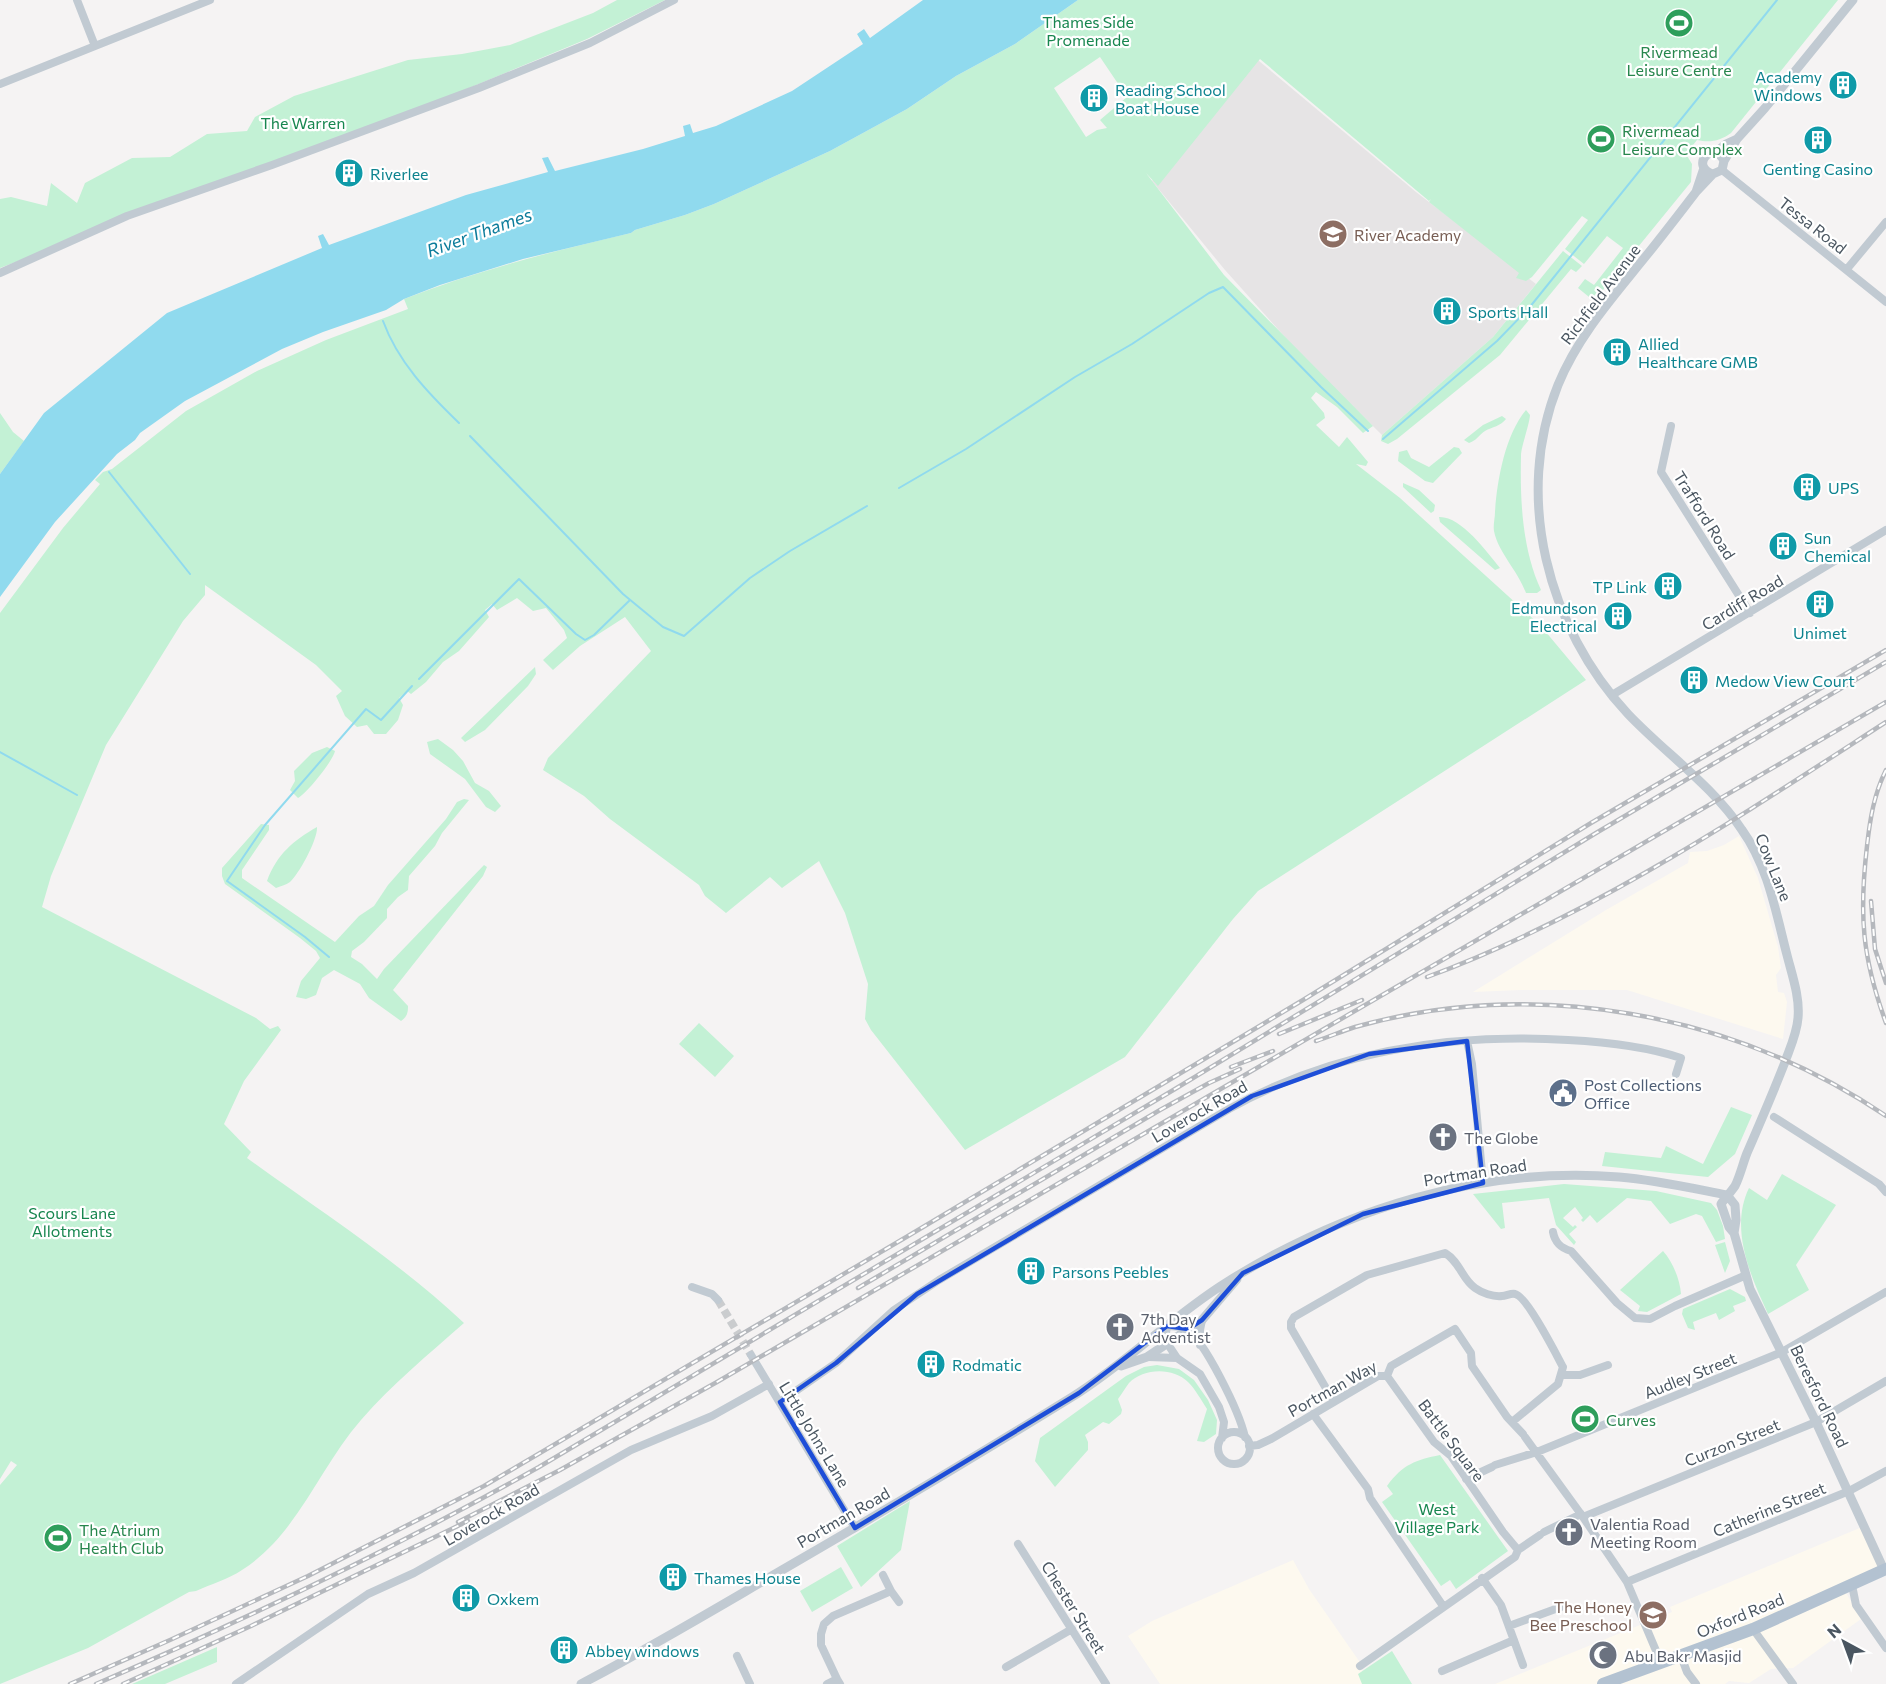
<svg xmlns="http://www.w3.org/2000/svg" width="1886" height="1684" viewBox="0 0 1886 1684" font-family="Commissioner,sans-serif">
  <style>
    .commercial { fill: #fdf9ef }
    .education { fill: #e6e4e5 }
    .green { fill: #c3f1d5; fill-rule: evenodd }
    .water { fill: #90daee }
    .lines { fill: none; stroke-linecap: round; stroke-linejoin: round }
    .stream { stroke: #90daee; stroke-width: 2 }
    .minor-tunnel { stroke: #caccce; stroke-width: 8; stroke-dasharray: 8 4; stroke-linecap: butt }
    .minor { stroke: #c1cad2; stroke-width: 8 }
    .tertiary { stroke: #c1cad2; stroke-width: 9 }
    .primary { stroke: #b3c2d1; stroke-width: 12 }
    .rail-casing { stroke: #b5b8bd; stroke-width: 4.5 }
    .rail { stroke: #fff; stroke-width: 2; stroke-dasharray: 7; stroke-linecap: butt }
    .marked { fill: none; stroke: #1d4ed8; stroke-width: 4.5; stroke-linejoin: round }
    .labels { text-anchor: middle; dominant-baseline: central; stroke-width: 4.5; stroke-linejoin: round; paint-order: stroke }
    .park-label { font-size: 16px; fill: #17864f; stroke: #fff }
    .leisure-label { font-size: 16px; fill: #27864d; stroke: #fff; text-anchor: start }
    .culture-label { font-size: 16px; fill: #0d838f; stroke: #fff; text-anchor: start }
    .street-label { font-size: 16px; fill: #4a5661; stroke: #fff }
    .education-label { font-size: 16px; fill: #785e54; stroke: #fff; text-anchor: start }
    .service-label { font-size: 16px; fill: #4e5e75; stroke: #fff; text-anchor: start }
    .worship-label { font-size: 16px; fill: #5b616d; stroke: #fff; text-anchor: start }
    .water-label { font-size: 18px; font-style: italic; fill: #0c7c9b; stroke: #fff }
  </style>
  <rect width="100%" height="100%" fill="#f5f3f3"/>
  <path class="commercial" d="M1739 836 1758 878 1778 947 1781 968 1776 975 1778 992 1784 993 1787 1002 1783 1039 1627 990H1520L1473 992 1606 910 1688 863 1690 852 1707 851 1724 845Z
    M1867 1525 1884 1565 1841 1584 1861 1619 1793 1668 1771 1669 1749 1683 1729 1681 1725 1684H1495L1672 1612 1670 1607Z
    M1293 1560 1309 1589 1359 1661 1367 1684H1160L1128 1636 1152 1621Z"/>
  <path class="education" d="M1253 56 1416 192 1536 284 1493 337 1382 435 1301 355 1225 270 1152 181Z"/>
  <path class="green" d="M617 0H665L587 39 452 95 0 268V199L11 197 47 206 51 183 77 203 85 183 132 158 170 157 207 134 247 131 255 117 294 96 408 60 462 54 510 45 593 13Z
    M1078 0H1838L1731 133C1720 141 1710 143 1697 140L1686 154 1692 164 1691 182 1594 301 1578 288 1585 279 1594 285 1623 248 1607 236 1584 264 1565 249 1588 220 1582 216 1532 277 1526 281 1516 278 1519 273 1429 202 1431 199 1429 201 1260 59 1158 186 1146 173 1224 275 1373 426 1363 433 1337 407 1316 392 1311 398 1324 413 1325 418 1316 425 1339 447 1347 437 1368 462 1366 466 1356 464 1400 498 1540 625 1586 680 1258 891 1233 919 1125 1057 965 1150 871 1030 865 1019 868 984 845 913 819 861 782 888 770 877 726 913 705 896 699 885 610 819 584 796 543 770 548 758 651 651 625 617 580 646 553 670 543 660 567 638 564 630 546 608 533 611 517 598 497 610 492 604 485 610 489 617 459 651 443 662 426 682 411 694 407 691 399 698 403 705 398 720 386 734H374L367 725 357 727 345 716 336 696 342 691 316 665 205 585V595L183 621 106 745 51 876 42 907 256 1018 270 1029 278 1026 281 1030 244 1081 224 1124 251 1152 247 1158C320 1211 398 1261 464 1323 429 1354 392 1384 361 1420 319 1468 297 1535 242 1570 229 1579 211 1584 196 1591L189 1592 88 1648 0 1684V1485L17 1465 11 1461 0 1479V613L63 528 100 484 95 480 103 472 112 469 186 411 257 371 326 340 408 309 404 299C478 270 554 251 631 233L635 230 685 215 714 204 830 151 907 109 956 76 1015 44ZM1100 57 1127 97 1100 120 1107 128 1097 130 1086 137 1054 88Z
    M1563 251 1582 266 1576 272 1571 269 1500 355 1397 439 1388 444 1381 441 1382 435 1493 337Z
    M1526 410 1530 415C1529 427 1521 446 1521 456 1520 500 1522 549 1541 590L1537 593H1526C1518 571 1498 552 1494 531 1493 525 1495 518 1495 512 1497 481 1505 435 1526 410Z
    M0 413 13 432 24 441 0 474Z
    M1502 416 1506 419C1501 426 1492 427 1485 431 1479 435 1476 441 1469 443L1464 440 1483 425Z
    M1454 447 1459 448 1462 453 1433 483 1425 481 1398 461 1399 452 1407 450 1411 458 1429 467Z
    M1403 483 1419 490 1435 505 1434 511 1431 513 1403 487Z
    M1439 517C1461 516 1487 552 1500 568L1495 570 1440 522Z
    M535 667 536 674 528 686 485 730 465 742 461 738Z
    M438 739 453 750 463 761 475 783 489 791 501 806 495 812 486 807 465 779 430 754 427 742Z
    M327 747 335 751C333 761 307 793 298 798L290 790 295 781 294 771 312 753Z
    M464 799 469 800 442 833 435 846 409 876 408 890 398 897 387 909V918L364 942 352 951 351 957 362 964 377 979 384 969 484 865 487 867 483 876 393 990 408 1006C408 1013 407 1017 401 1021L369 998 360 984 334 970 322 978 316 995 306 999 296 997 301 981 320 958 316 951 300 938 225 884 222 876V868L261 824 269 825V830L242 870V878L335 942 359 916 374 906 388 885 446 819 457 802Z
    M317 827C318 839 299 874 290 882 286 885 280 886 276 888L267 881C277 854 293 841 317 827Z
    M699 1023 734 1056 715 1077 679 1044Z
    M1731 1107 1752 1115 1735 1154 1708 1177 1602 1166 1605 1152 1661 1158 1666 1146 1703 1164Z
    M1782 1174 1836 1205 1796 1265 1809 1290 1768 1314C1751 1277 1729 1229 1749 1188L1767 1200Z
    M1564 1184 1656 1191 1711 1203 1717 1210 1723 1226 1725 1239 1716 1242 1702 1216 1696 1214 1670 1224 1651 1201 1627 1198 1597 1223 1590 1215 1583 1222 1581 1220 1583 1218 1575 1207 1563 1218 1573 1227 1575 1225 1577 1227 1569 1234 1576 1242 1574 1245 1556 1225 1549 1198 1502 1203 1505 1228 1501 1229 1473 1194Z
    M1725 1242 1730 1261 1725 1273 1715 1245Z
    M1663 1251C1673 1262 1680 1280 1681 1294L1647 1312 1638 1311 1640 1306 1620 1290Z
    M1730 1289 1745 1297 1746 1301 1733 1306 1735 1311 1719 1320 1716 1313 1693 1322 1695 1330 1688 1328 1682 1314 1683 1309Z
    M1157 1365 1179 1369 1194 1380 1208 1400 1217 1420 1216 1434 1204 1442 1197 1441 1207 1409C1201 1400 1196 1390 1188 1382 1173 1367 1143 1368 1129 1383 1125 1388 1122 1394 1118 1399L1122 1410 1121 1414 1109 1424 1103 1422 1085 1435 1088 1442V1450L1055 1487 1035 1461 1040 1438 1126 1376 1144 1367Z
    M1440 1455 1508 1551 1456 1589 1450 1580 1441 1586 1382 1502 1393 1494 1387 1486C1403 1464 1416 1460 1440 1455Z
    M910 1501 901 1550 861 1587 837 1546Z
    M841 1567 853 1588 812 1612 800 1591Z
    M217 1647V1662L165 1684H132Z
    M1392 1651 1412 1684H1362L1358 1674Z"/>
  <path class="water" d="M923 0H1078L1015 44 956 76 907 109 830 151 714 204 685 215 635 230 631 233 523 259 440 285 404 299 386 310 323 332 282 349 185 401 140 433 135 440 117 454 55 522 0 597V474L44 413 167 313 322 248 318 236 323 234 329 245 466 195 548 172 542 158 548 157 555 171 643 149 685 136 683 126 690 124 693 133 716 126 792 91 863 44 857 34 864 29 870 38Z"/>
  <g class="lines">
    <path class="stream" d="M383 321C398 362 428 393 459 423
      M470 436 623 594 663 627 684 636 750 578 790 551 867 506
      M1383 439 1497 341 1529 308 1777 0
      M109 472 190 574
      M899 488 966 449 1075 377 1132 344 1209 293 1223 287 1321 387 1368 431
      M419 679 519 579 576 634 585 640 594 635 630 600
      M0 752 77 795
      M329 957 305 937 227 881 265 825 366 709 381 720 412 686"/>
    <path class="minor-tunnel" d="M718 1300 751 1355"/>
    <path class="minor" d="M77 0 95 46
      M0 84 210 0
      M1722 170 1886 302
      M1847 269 1886 222
      M0 273 127 216 272 165 479 88 590 43 674 0
      M1671 426 1661 472 1750 613
      M1612 695 1886 530
      M1467 1041 1472 1064 1483 1183
      M1774 1117 1879 1184 1886 1192
      M1553 1232C1555 1243 1561 1248 1571 1251L1617 1303 1635 1318 1650 1319 1675 1306 1744 1276
      M692 1287 712 1294 718 1300
      M1200 1345V1330L1202 1320
      M751 1355 855 1528
      M1148 1357 1177 1358 1200 1374 1219 1407 1224 1422 1222 1438
      M1177 1358 1165 1340 1167 1326 1185 1327C1205 1341 1239 1411 1245 1437
      M1562 1375H1580L1608 1365
      M1387 1376 1434 1442 1451 1456 1503 1532 1518 1550
      M780 1402 836 1363 894 1310 939 1280 1229 1109C1335 1050 1450 1033 1568 1040 1606 1042 1645 1046 1681 1058L1676 1074
      M1334 1402 1291 1328V1322L1294 1317 1367 1275 1445 1253C1460 1262 1462 1279 1475 1288 1482 1293 1493 1297 1502 1296 1506 1296 1511 1293 1515 1294 1526 1295 1557 1356 1563 1367L1558 1384 1512 1422
      M1313 1414 1368 1489 1370 1498 1443 1606
      M1218 1448a16 16 0 1 1 32 0a16 16 0 1 1-32 0Z
      M1525 1437 1583 1517 1627 1582 1657 1653 1658 1664
      M1249 1446 1258 1445 1271 1439 1378 1376H1387L1391 1366 1455 1329 1471 1353 1472 1366 1507 1417 1523 1434
      M1495 1465 1537 1452 1782 1352 1886 1292
      M1466 1479 1492 1467
      M1583 1517 1816 1422 1886 1381
      M1544 1532 1581 1514
      M1018 1544 1106 1684
      M883 1575 891 1591 899 1602
      M1482 1578 1501 1605 1523 1665
      M1627 1582 1849 1491 1886 1471
      M1852 1585 1856 1605 1886 1648
      M1509 1626 1561 1607
      M1753 1629 1793 1684
      M737 1656 750 1684
      M1681 1656 1687 1672 1696 1684
      M1360 1666 1515 1557 1518 1550 1540 1535
      M1006 1667 1072 1629
      M1442 1671 1514 1640
      M837 1679 821 1645V1634L824 1624 833 1616 891 1591
      M236 1684 368 1594 414 1573 631 1450 712 1416 769 1384
      M827 1684 837 1679 840 1684"/>
    <path class="tertiary" d="M1716 152 1726 144 1737 139
      M1713 174C1689 167 1713 138 1724 161
      M1696 192 1704 168
      M1727 1195 1735 1205 1736 1220 1734 1233 1750 1289 1816 1422 1884 1570
      M1734 1233 1729 1227 1721 1204C1725 1198 1731 1192 1735 1186 1740 1176 1743 1163 1747 1153 1760 1123 1773 1093 1785 1062 1790 1048 1797 1033 1798 1018 1800 997 1792 975 1787 955 1776 913 1768 866 1742 830 1712 785 1665 753 1628 714 1548 628 1513 497 1558 385 1578 336 1613 297 1646 256 1663 235 1679 214 1696 192L1713 174 1722 170 1724 161 1737 139 1765 108 1853 0
      M1121 1366 1147 1357 1202 1320 1237 1279
      M581 1684C652 1647 720 1606 789 1566 884 1511 978 1455 1072 1397 1127 1363 1172 1316 1227 1282 1344 1209 1480 1166 1619 1177 1656 1180 1691 1188 1727 1195"/>
    <path class="primary" d="M1603 1684 1753 1629 1886 1569"/>
    <g class="rail-casing">
      <path id="rail" d="M1886 770C1874 794 1870 819 1867 846 1859 915 1862 957 1886 1023
        M1871 901 1875 949 1886 983
        M1427 977C1592 916 1739 817 1886 722
        M1279 1034 1362 1000
        M1316 1041C1329 1037 1342 1031 1355 1027 1534 977 1732 1012 1886 1116
        M1231 1067 1273 1051
        M858 1288 1160 1110 1209 1083 1240 1069
        M458 1522 560 1470 717 1382 1886 702
        M70 1684 170 1640 308 1576 484 1486 908 1236 1303 1000 1591 823 1886 650
        M96 1684C247 1619 395 1548 539 1467L1175 1089 1596 833 1886 662
        M123 1684 251 1626 468 1521"/>
    </g>
    <use href="#rail" class="rail"/>
  </g>
  <path class="marked" d="M1467 1041 1483 1183 1363 1214 1243 1273 1202 1320 1188 1329 1167 1326 1079 1393 855 1528 780 1402 836 1363 917 1294 1252 1096 1369 1054Z"/>
  <defs>
    <g id="stadium-disc" transform="scale(1.5)"><circle r="9.5" fill="#2e9e5b" stroke="#fff"/><path d="M0-5a6.5 5 0 1 0 0 10a6.5 5 0 1 0 0-10ZM-3.5-1.8h7v3.6h-7Z" fill="#fff"/></g>
    <g id="building-disc" transform="scale(1.5)"><circle r="9.5" fill="#0f9aa8" stroke="#fff"/><path d="M-4-6H4V6H1V3H-1V6H-4ZM-2.5-4.3h1.7v1.8h-1.7ZM.8-4.3h1.7v1.8H.8ZM-2.5-1h1.7V.8h-1.7ZM.8-1h1.7V.8H.8Z" fill="#fff"/></g>
    <g id="school-disc" transform="scale(1.5)"><circle r="9.5" fill="#8d6e63" stroke="#fff"/><path d="M0-5L7-2L0 1L-7-2ZM-4 1L0 2.5L4 1V4Q0 6-4 4Z" fill="#fff"/></g>
    <g id="civic-disc" transform="scale(1.5)"><circle r="9.5" fill="#5c6f8a" stroke="#fff"/><path d="M-.6-6.5H3V-4.5H.6V-3L4-1V1h2V6H-6V1h2V-1L-.6-3ZM-1.2 2.5V6h2.4V2.5Z" fill="#fff"/></g>
    <g id="church-disc" transform="scale(1.5)"><circle r="9.5" fill="#6b7280" stroke="#fff"/><path d="M-1.2-6h2.4v3.5h3.3v2.4h-3.3V6h-2.4V-.1h-3.3v-2.4h3.3Z" fill="#fff"/></g>
    <g id="mosque-disc" transform="scale(1.5)"><circle r="9.5" fill="#6b7280" stroke="#fff"/><path d="M3.5-4.9A6 6 0 1 0 3.5 4.9A5 5 0 1 1 3.5-4.9Z" fill="#fff"/></g>
  </defs>
  <g fill-rule="evenodd">
    <use href="#stadium-disc" x="1679" y="23"/>
    <use href="#building-disc" x="1843" y="85"/>
    <use href="#building-disc" x="1094" y="98"/>
    <use href="#stadium-disc" x="1601" y="139"/>
    <use href="#building-disc" x="1818" y="140"/>
    <use href="#building-disc" x="349" y="173"/>
    <use href="#school-disc" x="1333" y="234"/>
    <use href="#building-disc" x="1447" y="311"/>
    <use href="#building-disc" x="1617" y="352"/>
    <use href="#building-disc" x="1807" y="487"/>
    <use href="#building-disc" x="1783" y="546"/>
    <use href="#building-disc" x="1668" y="586"/>
    <use href="#building-disc" x="1820" y="604"/>
    <use href="#building-disc" x="1618" y="616"/>
    <use href="#building-disc" x="1694" y="680"/>
    <use href="#civic-disc" x="1563" y="1093"/>
    <use href="#church-disc" x="1443" y="1137"/>
    <use href="#building-disc" x="1031" y="1271"/>
    <use href="#church-disc" x="1120" y="1327"/>
    <use href="#building-disc" x="931" y="1364"/>
    <use href="#stadium-disc" x="1585" y="1419"/>
    <use href="#church-disc" x="1569" y="1532"/>
    <use href="#stadium-disc" x="58" y="1538"/>
    <use href="#building-disc" x="673" y="1577"/>
    <use href="#building-disc" x="466" y="1598"/>
    <use href="#school-disc" x="1653" y="1615"/>
    <use href="#building-disc" x="564" y="1650"/>
    <use href="#mosque-disc" x="1603" y="1655"/>
  </g>
  <g class="labels">
    <g class="park-label">
      <text x="1088" y="21">Thames Side<tspan x="1088" dy="18">Promenade</tspan></text>
      <text x="303" y="122">The Warren</text>
      <text x="72" y="1212">Scours Lane<tspan x="72" dy="18">Allotments</tspan></text>
      <text x="1437" y="1508">West<tspan x="1437" dy="18">Village Park</tspan></text>
    </g>
    <g class="leisure-label">
      <text x="1679" y="51" text-anchor="middle">Rivermead<tspan x="1679" dy="18">Leisure Centre</tspan></text>
      <text x="1622" y="130">Rivermead<tspan x="1622" dy="18">Leisure Complex</tspan></text>
      <text x="1606" y="1419">Curves</text>
      <text x="79" y="1529">The Atrium<tspan x="79" dy="18">Health Club</tspan></text>
    </g>
    <g class="culture-label">
      <text x="1822" y="76" text-anchor="end">Academy<tspan x="1822" dy="18">Windows</tspan></text>
      <text x="1115" y="89">Reading School<tspan x="1115" dy="18">Boat House</tspan></text>
      <text x="1818" y="168" text-anchor="middle">Genting Casino</text>
      <text x="370" y="173">Riverlee</text>
      <text x="1468" y="311">Sports Hall</text>
      <text x="1638" y="343">Allied<tspan x="1638" dy="18">Healthcare GMB</tspan></text>
      <text x="1828" y="487">UPS</text>
      <text x="1804" y="537">Sun<tspan x="1804" dy="18">Chemical</tspan></text>
      <text x="1647" y="586" text-anchor="end">TP Link</text>
      <text x="1597" y="607" text-anchor="end">Edmundson<tspan x="1597" dy="18">Electrical</tspan></text>
      <text x="1820" y="632" text-anchor="middle">Unimet</text>
      <text x="1715" y="680">Medow View Court</text>
      <text x="1052" y="1271">Parsons Peebles</text>
      <text x="952" y="1364">Rodmatic</text>
      <text x="694" y="1577">Thames House</text>
      <text x="487" y="1598">Oxkem</text>
      <text x="585" y="1650">Abbey windows</text>
    </g>
    <g class="street-label">
      <text transform="translate(1813 225) rotate(38)">Tessa Road</text>
      <text transform="translate(1600 294) rotate(-53)">Richfield Avenue</text>
      <text transform="translate(1705 515) rotate(58)">Trafford Road</text>
      <text transform="translate(1742 602) rotate(-31)">Cardiff Road</text>
      <text transform="translate(1774 867) rotate(68)">Cow Lane</text>
      <text transform="translate(1199 1111) rotate(-30)">Loverock Road</text>
      <text transform="translate(1475 1172) rotate(-9)">Portman Road</text>
      <text transform="translate(1690 1375) rotate(-22)">Audley Street</text>
      <text transform="translate(1332 1388) rotate(-29)">Portman Way</text>
      <text transform="translate(1820 1396) rotate(64)">Beresford Road</text>
      <text transform="translate(815 1434) rotate(59)">Little Johns Lane</text>
      <text transform="translate(1452 1440) rotate(53)">Battle Square</text>
      <text transform="translate(1732 1442) rotate(-22)">Curzon Street</text>
      <text transform="translate(1769 1509) rotate(-22)">Catherine Street</text>
      <text transform="translate(491 1514) rotate(-30)">Loverock Road</text>
      <text transform="translate(843 1517) rotate(-30)">Portman Road</text>
      <text transform="translate(1074 1607) rotate(58)">Chester Street</text>
      <text transform="translate(1740 1615) rotate(-22)">Oxford Road</text>
    </g>
    <g class="education-label">
      <text x="1354" y="234">River Academy</text>
      <text x="1632" y="1606" text-anchor="end">The Honey<tspan x="1632" dy="18">Bee Preschool</tspan></text>
    </g>
    <g class="service-label">
      <text x="1584" y="1084">Post Collections<tspan x="1584" dy="18">Office</tspan></text>
    </g>
    <g class="worship-label">
      <text x="1464" y="1137">The Globe</text>
      <text x="1141" y="1318">7th Day<tspan x="1141" dy="18">Adventist</tspan></text>
      <text x="1590" y="1523">Valentia Road<tspan x="1590" dy="18">Meeting Room</tspan></text>
      <text x="1624" y="1655">Abu Bakr Masjid</text>
    </g>
    <g class="water-label">
      <text transform="translate(479 232) rotate(-20)">River Thames</text>
    </g>
  </g>
  <g transform="translate(1844 1642) rotate(319)" stroke="#ffffff" stroke-width="4.5" paint-order="stroke">
  <path d="M0-4.5L10 22L0 15L-10 22Z" fill="#4a5661"/>
  <text y="-9" font-size="16" font-weight="bold" text-anchor="middle" fill="#4a5661">N</text>
  </g>
</svg>
